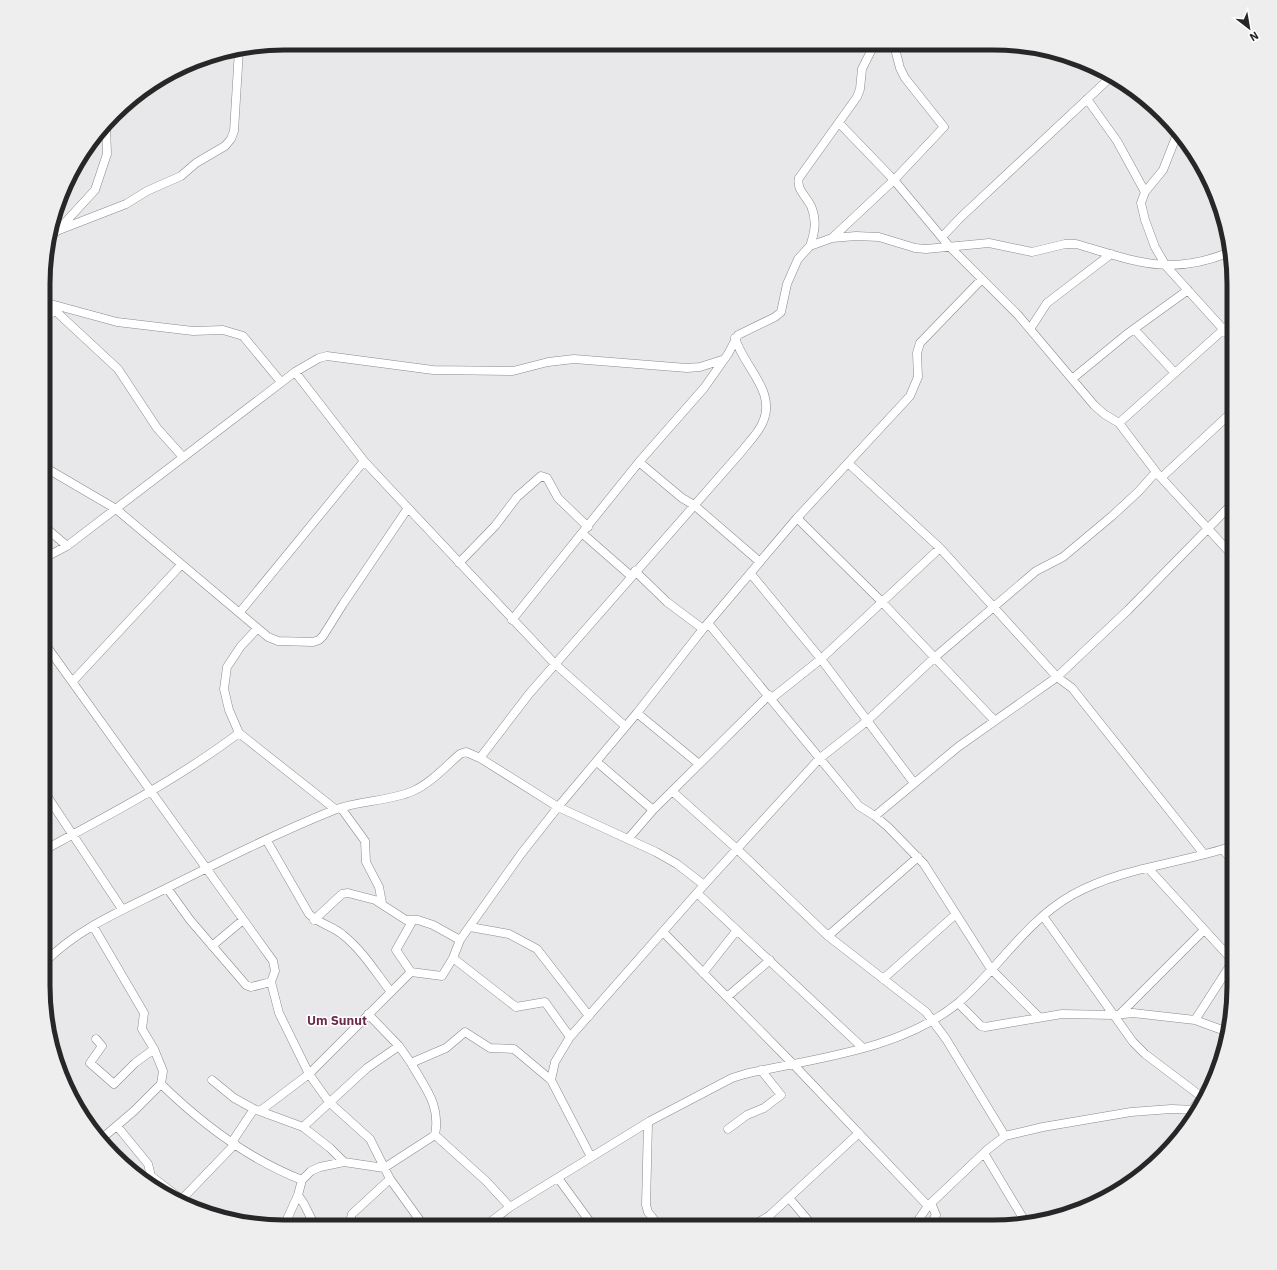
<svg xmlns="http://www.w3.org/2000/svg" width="1277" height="1270" viewBox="0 0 1277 1270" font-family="'IBM Plex Sans',sans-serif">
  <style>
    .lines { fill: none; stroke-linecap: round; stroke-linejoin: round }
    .minor-casing { stroke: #898a8c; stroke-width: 9 }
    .minor { stroke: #fff; stroke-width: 8 }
    .labels { text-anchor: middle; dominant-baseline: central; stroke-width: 3; stroke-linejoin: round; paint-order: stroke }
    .quarter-label { font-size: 13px; font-weight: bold; fill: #6c2b4b; stroke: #fff }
    .rim { fill: none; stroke: #272728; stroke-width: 5 }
  </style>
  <rect width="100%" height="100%" fill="#e8e8eb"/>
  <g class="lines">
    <g class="minor-casing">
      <path id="minor" d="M1087 99 1117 141 1145 192
        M839 123 894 180 949 246 1018 315 1094 405 1104 414 1119 423 1156 472 1233 556
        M1178 132 1163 170 1145 192 1141 203 1145 220 1155 247 1166 266 1233 340
        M60 228 95 190 107 154 106 126
        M53 233 55 217
        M48 237 59 230 126 204 147 191 181 176 196 163 225 146 231 139 234 131 239 50
        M942 237 961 217 1113 75
        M832 238 894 180 944 127 905 78 900 68 894 45
        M810 246C815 232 817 220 811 206 806 196 796 189 799 178L857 97 860 89 862 69 874 45
        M47 303 117 322 193 331 223 330 243 336 281 382
        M48 304 118 369 157 428 183 457
        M47 316 55 311
        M1030 329 1047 303 1111 254
        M1134 329 1175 373
        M295 372 364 461 408 508 555 664 625 726
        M1072 379 1127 334 1188 290
        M1119 423 1233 321
        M639 462 682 498 694 505 760 562
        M848 463 940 548 1057 677 1072 688 1204 854
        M46 468 116 509 268 637 278 641 313 642 319 640 323 636 343 604 408 508
        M1162 477 1233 411
        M797 518 881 601 994 720
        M46 528 67 546
        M583 534 631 576
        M46 557 67 546 295 372 319 358 327 356 433 370 513 371 548 362 574 359 687 368 700 367 722 360
        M459 563 495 526 517 497 541 476 547 478 558 498 588 527
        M635 571 667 602 703 629
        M751 574 821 659 914 783
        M240 612 364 461
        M512 620 639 462 704 388 728 354 738 335 775 317 781 312 787 284 798 259 810 246 832 238 856 236 879 237 915 248 926 249 989 243 1032 252 1065 244H1076C1135 261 1169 277 1230 252
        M708 623 859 806 875 816 888 827 924 864 991 969 1039 1017
        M257 629 241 646 227 667 224 689 229 710 239 733 335 809
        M45 644 273 961 275 971 271 982 279 1013 309 1074 329 1102 370 1139 390 1179 424 1226
        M73 681 181 565
        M772 698 821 659 940 548
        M637 713 699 764
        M480 758 529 694 742 451C748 443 758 433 762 424 778 392 744 368 735 338
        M597 762 653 810
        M672 791 737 849 828 936 926 1012 946 1039 1005 1136
        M45 793 122 909
        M341 808 365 841 366 862 379 887 382 903
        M875 816 958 747 1057 677 1128 610 1233 503
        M628 839 653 810 769 695
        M267 841 309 914C319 924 333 926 343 935 363 951 376 973 391 992
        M44 850C111 814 178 779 239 733
        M1223 850 1233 861
        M1148 868 1233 961 1195 1020
        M167 888 190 920 246 985 251 987 271 982
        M697 893 863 1048
        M1043 916 1133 1042 1145 1054 1202 1097
        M314 920 342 894 348 893 375 900 406 920H418L433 925 460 940
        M413 920 396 950 411 972 442 976 453 958 460 940 521 854 558 807 637 713 703 629 797 518 910 396 918 377 917 353 920 343 982 279
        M93 926 144 1013 142 1029 154 1049 163 1071 161 1084C202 1124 248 1159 302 1180
        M470 927 509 934 537 949 589 1016
        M663 932 793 1064 928 1206
        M828 936 918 857
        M212 946 243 920
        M453 958 516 1007 545 1002 570 1037
        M44 963C78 928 123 910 167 888 221 861 277 833 334 810 359 800 388 802 413 791 431 783 446 766 460 754L466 752 480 758 558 807 656 852 677 864 704 885
        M703 973 737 930
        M883 979 956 914
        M727 997 770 960
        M958 1003 981 1026 985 1027 1062 1014 1114 1015 1133 1013 1195 1020 1225 1031
        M368 1014 399 1046 411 1063
        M1120 1014 1203 931
        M96 1039 102 1046 90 1063 114 1084 135 1063 154 1049
        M212 1080 234 1098 254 1109 303 1127 330 1148 344 1162
        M551 1080 555 1062 570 1037 704 885 819 759 867 721 935 657 1036 571 1063 557 1112 516 1138 492 1156 472
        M1193 1109 1211 1085
        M260 1111 309 1074 411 972
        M648 1123 646 1205 648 1212 659 1226
        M117 1126 148 1164 151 1176 189 1205
        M303 1127 367 1068 399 1046
        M728 1129 747 1115 764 1108 781 1095 761 1070
        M435 1135 486 1181 510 1207
        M100 1140 134 1111 161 1084
        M232 1142 254 1109
        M984 1153 1026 1223
        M558 1178 593 1226
        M298 1195 304 1204 315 1226
        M789 1198 813 1226
        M182 1199 235 1144
        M284 1226 298 1195 302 1180 311 1171 320 1167 344 1162 384 1168 435 1135C441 1105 425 1088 411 1063L446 1048 465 1032 490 1048 514 1049 551 1080 591 1157
        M349 1226 352 1214 390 1179
        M485 1226 510 1207 650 1121 732 1078 745 1074C815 1058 901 1050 958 1003 998 969 1026 921 1072 895 1122 867 1180 864 1233 846
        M752 1226 769 1216 859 1133
        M914 1226 928 1206 987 1150 1005 1136 1043 1127 1131 1112 1171 1109 1197 1110
        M930 1226 936 1215 931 1203"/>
    </g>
    <use href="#minor" class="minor"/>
  </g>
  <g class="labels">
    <g class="quarter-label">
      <text x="337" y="1020">Um Sunut</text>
    </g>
  </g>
  <path d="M0 0H1277V1270H0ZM284 50H993A234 234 0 0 1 1227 284V986A234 234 0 0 1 993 1220H284A234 234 0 0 1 50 986V284A234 234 0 0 1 284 50Z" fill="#eee" fill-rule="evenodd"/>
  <path class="rim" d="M284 50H993A234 234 0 0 1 1227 284V986A234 234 0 0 1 993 1220H284A234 234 0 0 1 50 986V284A234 234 0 0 1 284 50Z"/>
  <g transform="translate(1249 28) rotate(149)" stroke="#ffffff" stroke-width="3" paint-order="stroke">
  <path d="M0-3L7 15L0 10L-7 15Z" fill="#272728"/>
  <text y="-6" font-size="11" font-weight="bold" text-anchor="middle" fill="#272728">N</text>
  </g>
</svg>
